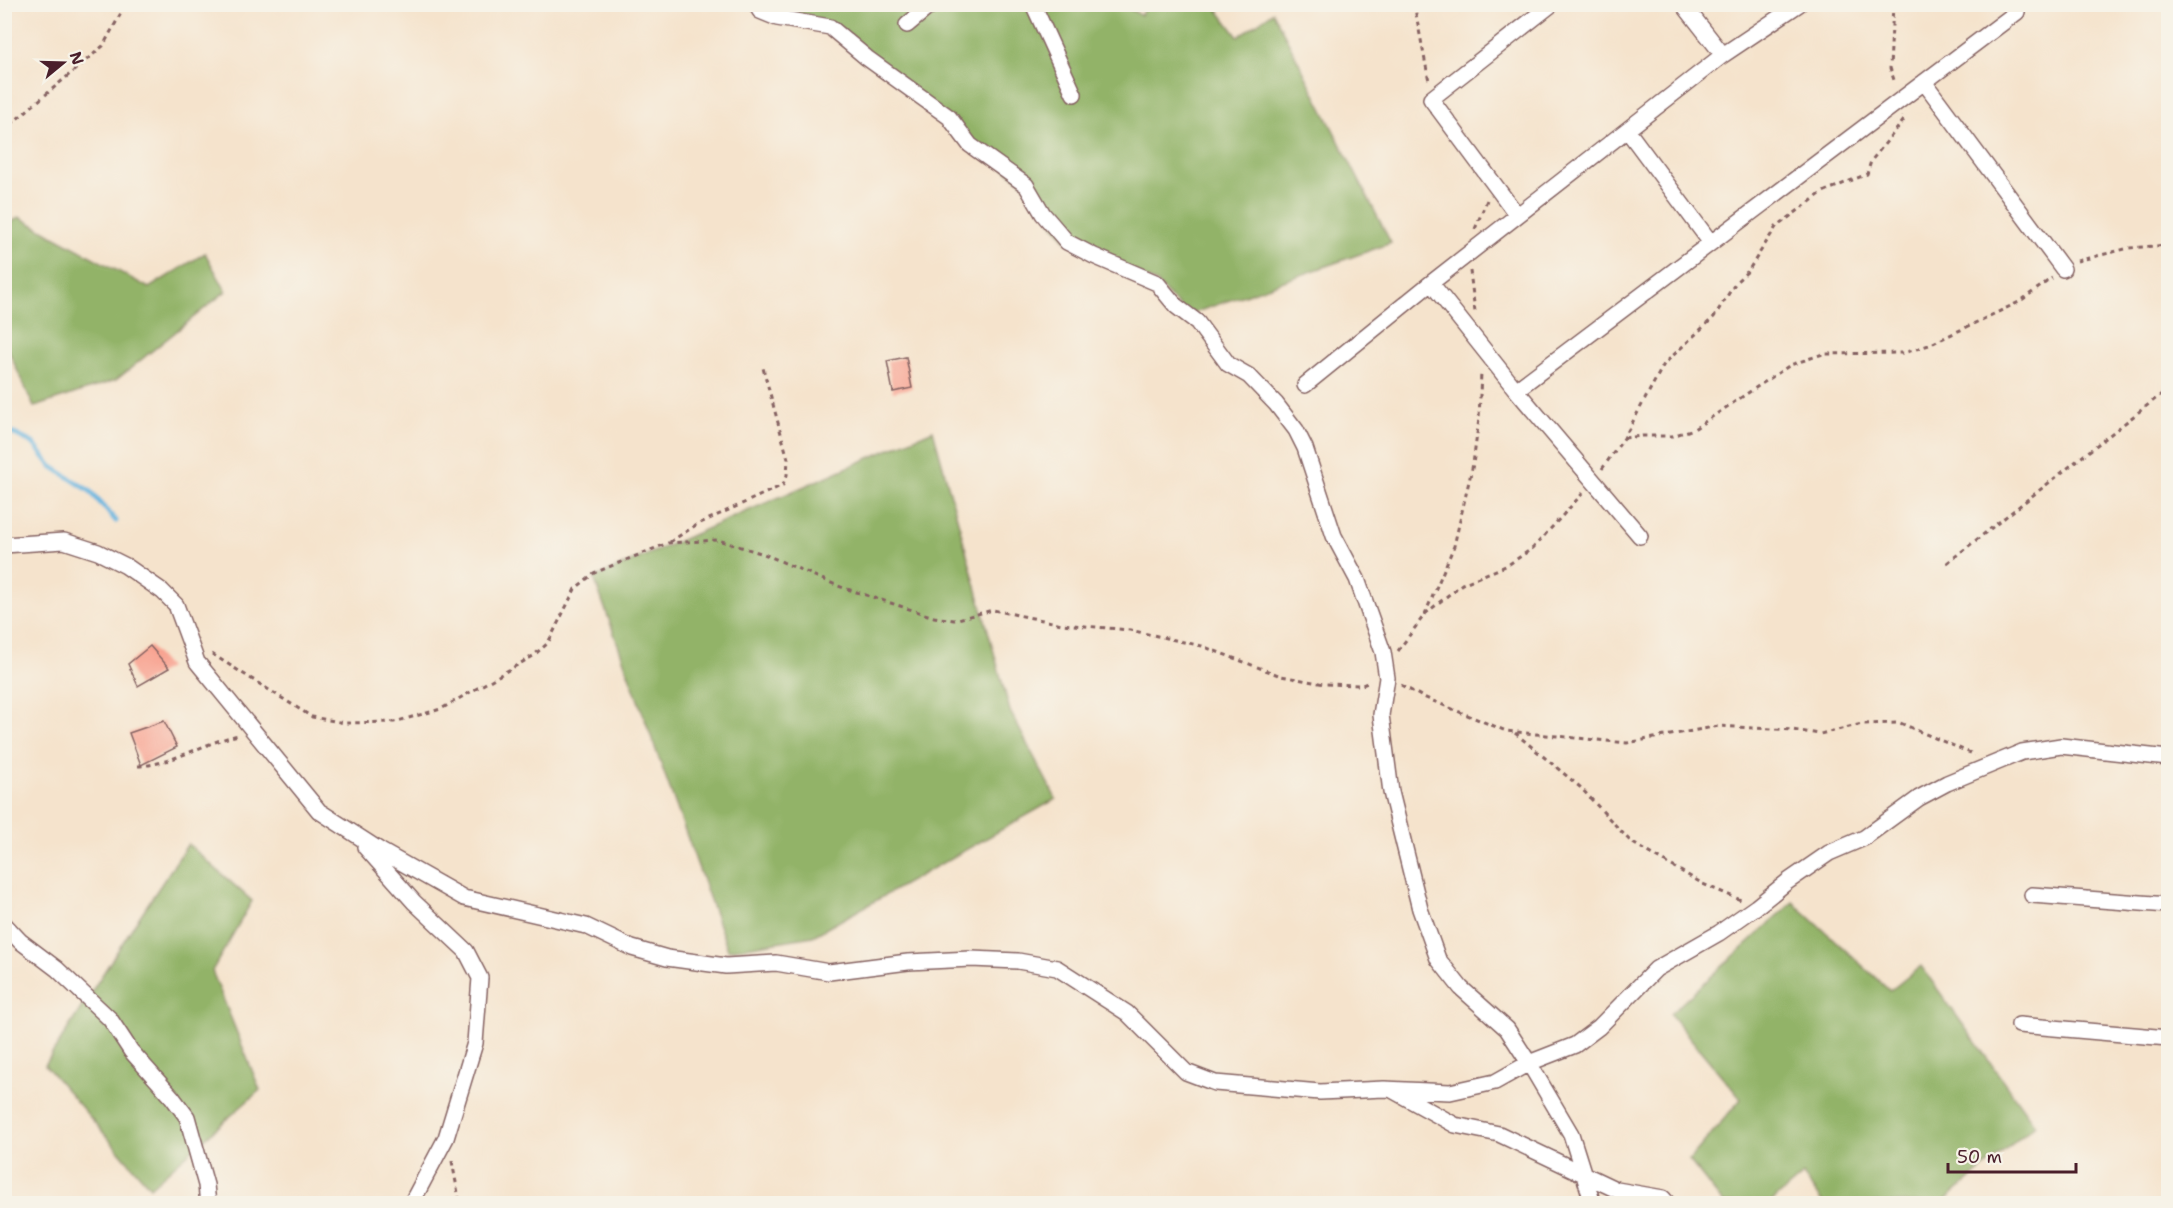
<svg xmlns="http://www.w3.org/2000/svg" width="2173" height="1208" viewBox="0 0 2173 1208" font-family="'Shantell Sans',sans-serif">
  <style>
    .forest { fill: #92b367; stroke: #6e6949; stroke-width: 1.5 }
    .lines { fill: none; stroke-linecap: round; stroke-linejoin: round }
    .stream { stroke: #64b2de; stroke-width: 5 }
    .building { fill: #f8a290 }
    .minor-casing { stroke: #866463; stroke-width: 18 }
    .path { stroke: #866463; stroke-width: 3; stroke-dasharray: 4.5 4.5; stroke-linecap: butt }
    .minor { stroke: #fff; stroke-width: 15 }
  </style>
  <rect width="100%" height="100%" fill="#f7f3e8"/>
  <filter id="ink" filterUnits="userSpaceOnUse"><feTurbulence type="fractalNoise" baseFrequency=".0167" numOctaves="2"/><feDisplacementMap in="SourceGraphic" scale="12" xChannelSelector="R" yChannelSelector="G"/><feConvolveMatrix kernelMatrix="1 2 1 2 8 2 1 2 1" color-interpolation-filters="sRGB"/></filter>
  <filter id="wash" filterUnits="userSpaceOnUse"><feTurbulence type="fractalNoise" baseFrequency=".008" numOctaves="4" result="noise"/><feDisplacementMap in="SourceGraphic" scale="24" xChannelSelector="R" yChannelSelector="G"/><feGaussianBlur stdDeviation="1.35" result="paint"/><feColorMatrix in="noise" values="0 0 0 0 0 0 0 0 0 0 0 0 0 0 0 0 0 1.4 0 .05"/><feComposite in="paint" operator="in"/></filter>
  <g filter="url(#wash)">
    <rect width="100%" height="100%" fill="#f5e3cc"/>
    <path class="forest" d="M1120 4 1141 15 1146 5H1214L1238 37 1273 12 1391 243 1188 315 1157 283 1067 242 1025 185 830 27 756 5Z
      M19 217 149 288 205 253 226 291 116 380 34 407 5 343V227Z
      M933 430 1010 711 1056 799 813 936 728 950 594 578Z
      M188 844 252 901 212 971 260 1090 150 1187 45 1065 130 931Z
      M1793 902 1890 991 1921 966 2035 1125 1942 1203H1823L1803 1175 1770 1203H1723L1689 1160 1741 1099 1670 1014Z"/>
    <g class="lines">
      <path class="stream" d="M4 429 33 443 51 466 90 491 116 521"/>
    </g>
    <g id="blocks">
      <path class="building" d="M906 357 912 388 893 392 887 361Z
        M150 646 169 668 138 686 128 664Z
        M164 721 177 747 141 765 129 733Z"/>
    </g>
  </g>
  <g filter="url(#ink)">
    <use href="#blocks" fill-opacity="0" stroke="#866463" stroke-width="1.5"/>
    <g class="lines">
      <g class="minor-casing">
        <path id="minor" d="M756 4 760 11 777 18 830 27 867 58 949 117 970 145 1026 185 1043 214 1067 242 1094 256 1157 283 1176 306 1197 322 1228 364 1249 376 1276 404 1296 430 1305 448 1334 536 1357 579 1383 652 1387 678 1381 715 1391 792 1420 909 1438 959 1461 988 1507 1029 1529 1063 1571 1134 1593 1204
          M1033 4 1074 94
          M1683 4 1723 55
          M907 25 932 4
          M1924 82 2063 269
          M1627 130 1711 243
          M1517 215 1431 99 1552 4
          M1431 283 1516 390 1640 536
          M1305 385 1431 283 1723 55 1799 4
          M1516 390 2017 12
          M4 545 64 541 98 552 126 566 162 591 176 605 197 662 319 811 381 851 464 898 586 926 632 948 667 958 726 966 776 963 829 972 908 962 971 959 1018 961 1057 968 1127 1013 1186 1072 1215 1083 1320 1092 1384 1089 1450 1092 1495 1082 1529 1063 1575 1045 1599 1027 1656 969 1719 933 1756 907 1787 882 1829 853 1864 838 1919 798 1947 783 2022 752 2061 746 2168 758
          M365 847 414 902 466 951 480 978 475 1043 446 1138 411 1204
          M2032 895 2168 905
          M4 924 20 941 57 969 110 1019 131 1051 172 1097 187 1117 206 1185 208 1204
          M2019 1025 2168 1038
          M1392 1090 1455 1125 1499 1134 1617 1190 1663 1198 1668 1204"/>
      </g>
      <path class="path" d="M1414 4 1429 81
        M1893 4 1890 68 1895 83
        M4 130 103 46 126 4
        M1475 229 1487 200
        M2077 261 2129 248 2168 245
        M1470 271 1475 312
        M1624 438 1642 436H1672L1694 429 1790 365 1823 354 1904 353 1929 345 2019 302 2052 278
        M1602 469 1624 438 1664 364 1714 317 1736 282 1748 271 1776 227 1823 192 1867 174 1871 161 1904 120 1903 116
        M670 542 696 525 783 485 787 475 788 459 763 368
        M1947 563 2168 389
        M1425 614 1462 584 1508 565 1533 548 1583 493
        M1398 651 1425 614 1454 546 1473 464 1479 419 1481 372
        M212 654 312 717 345 723 394 722 441 709 533 656 548 643 575 589 594 573 668 543 718 540 764 554 838 586 934 617 954 620 993 610 1062 624 1130 630 1202 646 1281 676 1324 684 1362 685 1370 682
        M1401 685 1421 696 1506 731 1627 743 1719 726 1792 730 1820 734 1862 724 1900 723 1975 755
        M1515 733 1580 787 1631 842 1703 884 1741 900
        M138 766C175 764 204 742 239 735
        M452 1161 460 1204"/>
      <use href="#minor" class="minor"/>
    </g>
  </g>
  <rect width="2173" height="1208" fill="none" stroke="#f7f3e8" stroke-width="24"/>
  <g transform="translate(63 63) rotate(71)" stroke="#f7f3e8" stroke-width="4.5" paint-order="stroke">
  <path d="M0-4.5L10 22L0 15L-10 22Z" fill="#4a1f2b"/>
  <text y="-9" font-size="16" font-weight="bold" text-anchor="middle" fill="#4a1f2b">N</text>
  </g>
  <path d="M1948 1163v9h128v-9" fill="none" stroke="#4a1f2b" stroke-width="3"/>
  <text x="1957" y="1163" font-size="18" fill="#4a1f2b" stroke="#f7f3e8" stroke-width="4.5" paint-order="stroke">50 m</text>
</svg>
